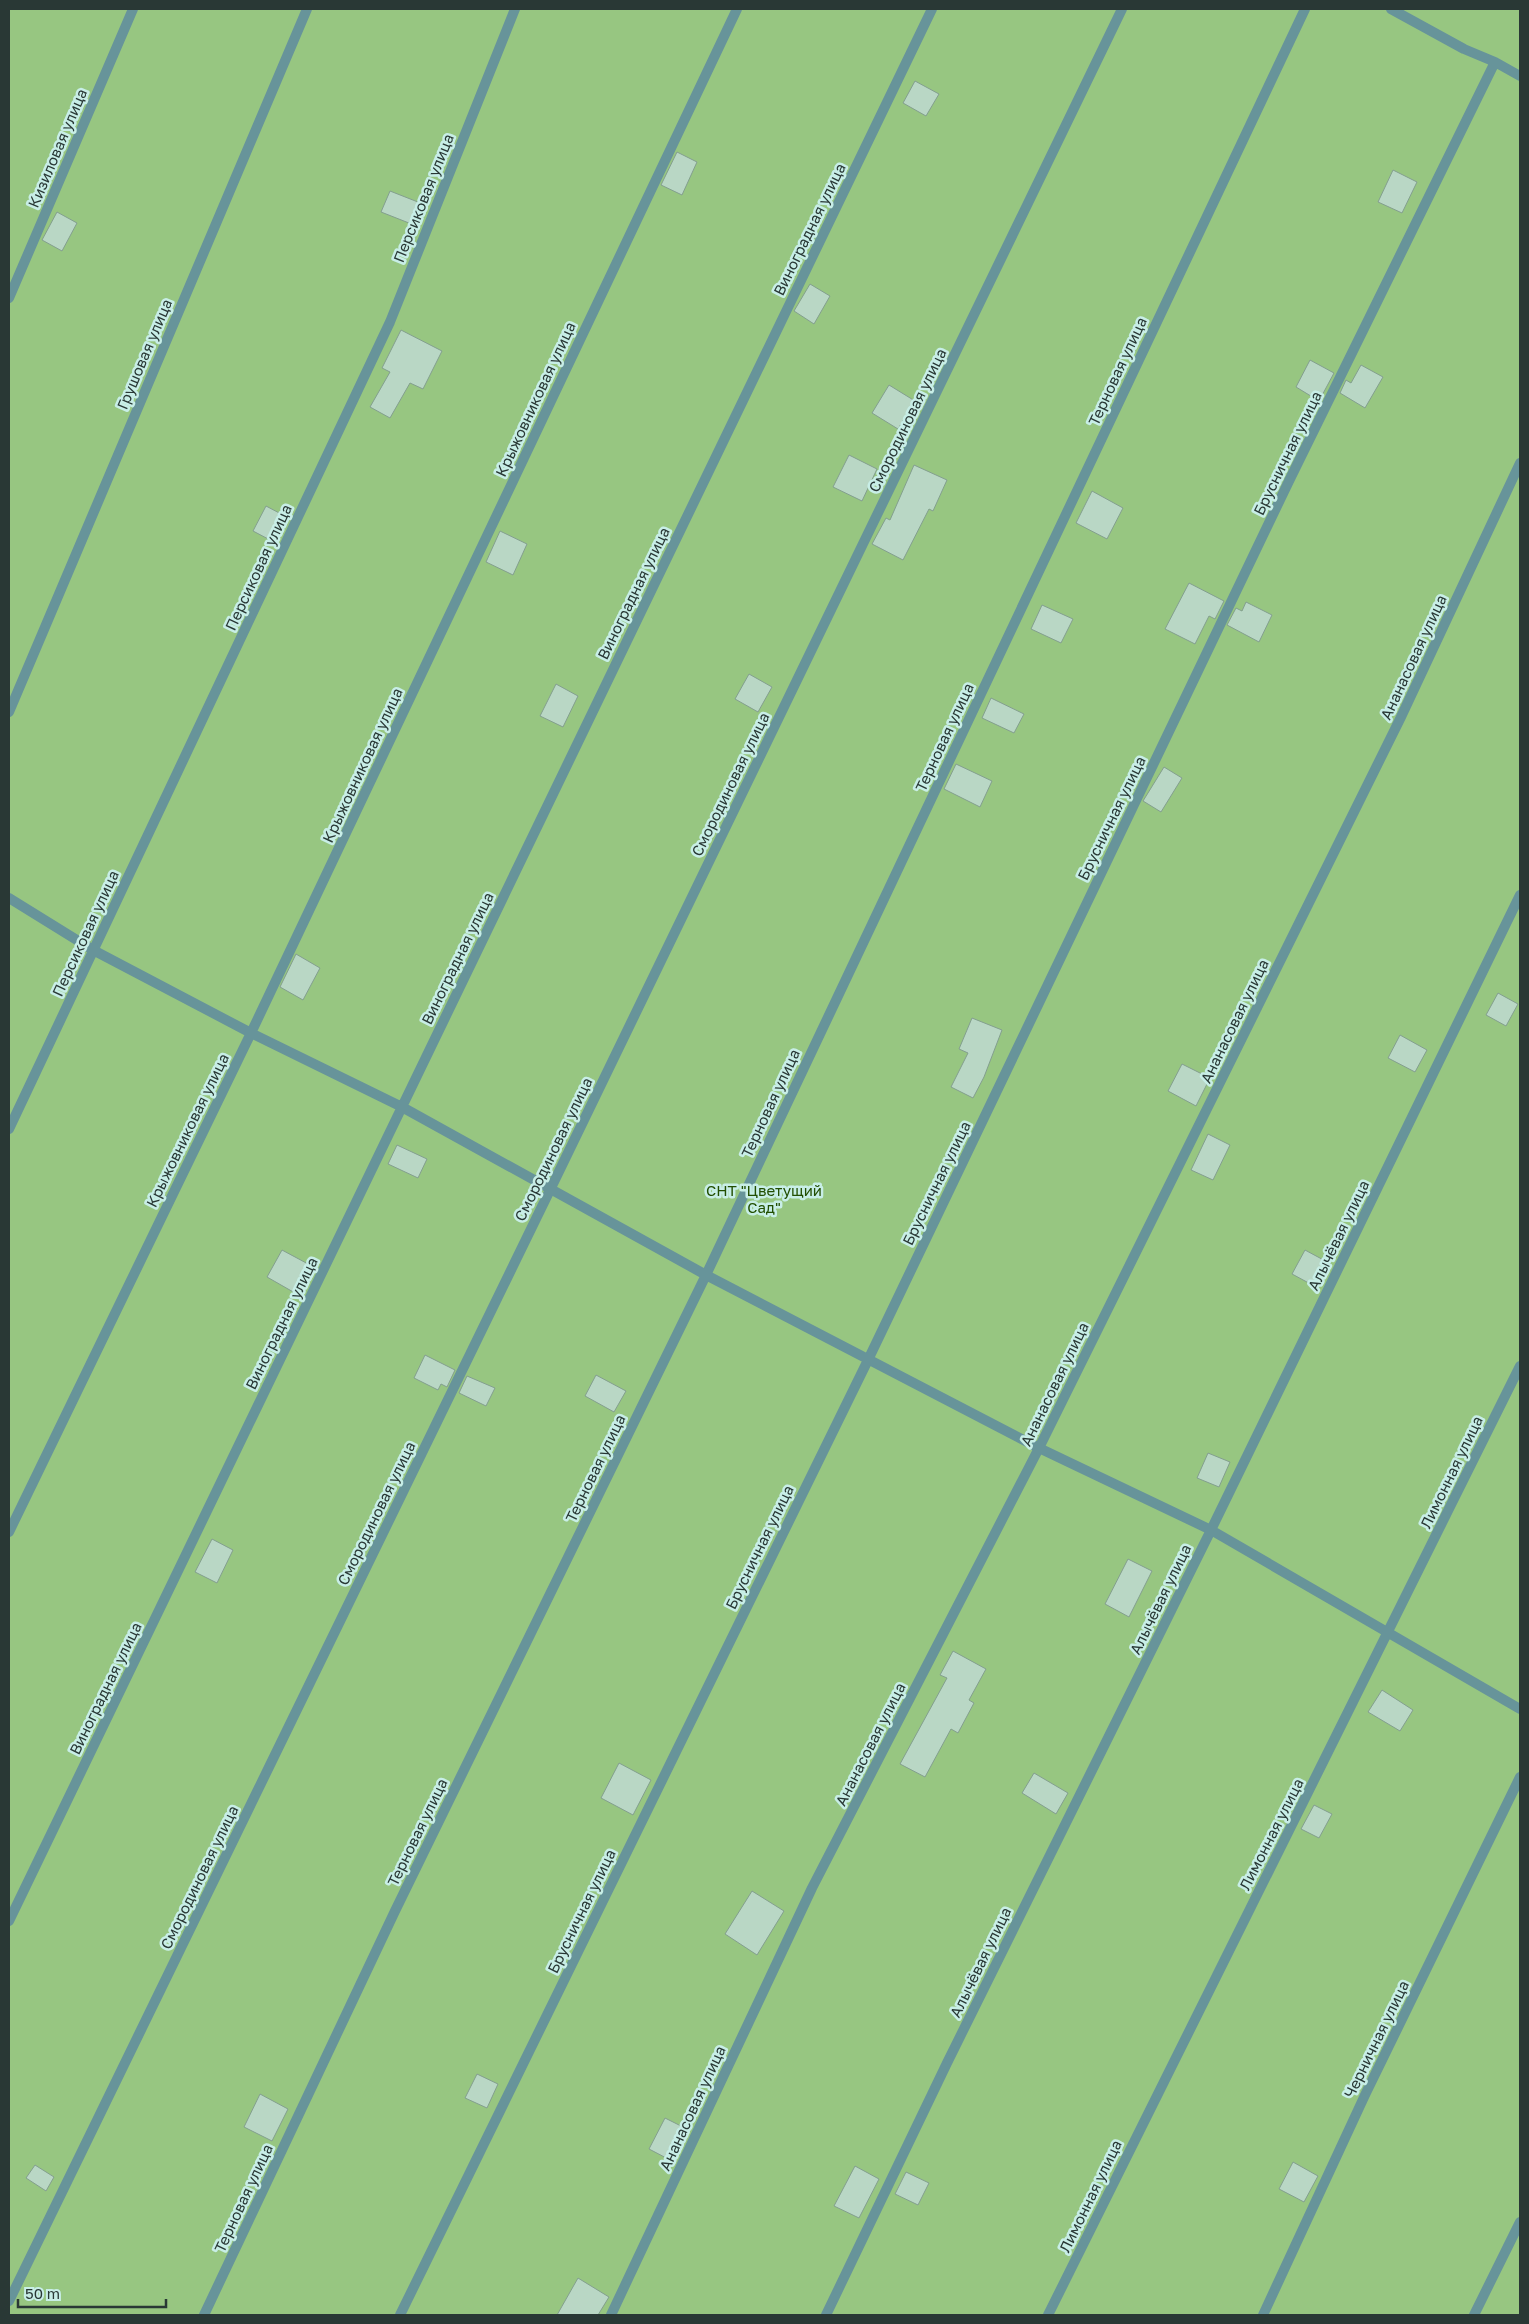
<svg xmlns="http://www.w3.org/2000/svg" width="1529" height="2324" viewBox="0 0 1529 2324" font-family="'Golos Text',sans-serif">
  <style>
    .green { fill: #97c681 }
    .building { fill: #b9d7c5; stroke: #839f8e }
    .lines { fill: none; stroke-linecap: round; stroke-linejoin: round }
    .street { stroke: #67949a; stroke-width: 10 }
    .labels { text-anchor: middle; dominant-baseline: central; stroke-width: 5; stroke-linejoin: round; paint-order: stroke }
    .street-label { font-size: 15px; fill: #293835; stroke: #c8eee7 }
    .park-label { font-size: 15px; fill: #224e01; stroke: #c8eee7 }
  </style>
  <rect width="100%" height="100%" fill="#c8eee7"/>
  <path class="green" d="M9 9H1520V2315H9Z"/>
  <path class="building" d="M915 81 939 94 926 116 903 103Z
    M677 152 697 162 682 195 661 185Z
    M1393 170 1417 182 1402 213 1378 202Z
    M390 191 423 204 414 225 381 212Z
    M57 212 77 223 62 251 42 240Z
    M810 284 830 296 814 324 794 311Z
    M401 330 442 351 423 389 410 383 390 418 370 407 390 372 382 368Z
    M1310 360 1334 373 1319 401 1296 387Z
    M1361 365 1383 377 1365 408 1340 393 1346 380 1351 383Z
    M889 385 915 401 898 429 872 413Z
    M849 455 877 469 862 501 833 487Z
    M914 465 947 480 933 511 929 509 903 560 872 544 886 518 890 520Z
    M1092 491 1123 508 1107 539 1076 523Z
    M266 506 285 516 272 541 253 531Z
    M500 531 527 544 513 575 486 562Z
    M1189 583 1224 601 1215 619 1209 616 1195 644 1165 629Z
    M1246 602 1272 615 1259 642 1227 625 1236 608 1242 611Z
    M1042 605 1073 619 1061 643 1031 629Z
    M749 674 772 687 758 712 735 699Z
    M556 684 578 696 563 727 540 716Z
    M991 698 1024 714 1014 733 982 718Z
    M956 764 992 781 980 807 944 789Z
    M1164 767 1182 778 1161 812 1143 801Z
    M296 954 320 968 303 1000 280 987Z
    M1498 993 1518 1004 1506 1026 1486 1015Z
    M972 1018 1002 1030 984 1077 973 1098 951 1087 968 1053 959 1049Z
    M1400 1035 1427 1050 1415 1072 1388 1058Z
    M1182 1064 1210 1078 1196 1106 1168 1091Z
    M1208 1134 1230 1145 1213 1180 1191 1170Z
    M397 1145 427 1159 418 1178 388 1164Z
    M282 1250 310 1265 295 1293 267 1277Z
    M1305 1250 1331 1264 1318 1288 1292 1274Z
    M425 1355 455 1370 447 1387 441 1384 438 1390 414 1378Z
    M596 1375 626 1391 614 1412 585 1396Z
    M467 1376 495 1388 486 1406 459 1393Z
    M1208 1453 1230 1462 1219 1487 1197 1478Z
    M212 1539 233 1550 217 1583 195 1572Z
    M1128 1559 1152 1571 1129 1617 1105 1604Z
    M953 1651 986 1669 969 1700 974 1703 958 1733 951 1729 925 1777 900 1764 947 1678 940 1675Z
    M1382 1690 1413 1710 1400 1731 1368 1712Z
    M619 1763 651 1780 633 1815 601 1798Z
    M1034 1773 1068 1793 1056 1814 1022 1793Z
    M1314 1805 1332 1814 1319 1838 1301 1829Z
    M752 1891 784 1911 757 1955 725 1934Z
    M477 2074 498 2084 487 2108 465 2098Z
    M260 2094 288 2109 272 2141 244 2127Z
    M665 2118 687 2129 672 2161 649 2149Z
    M1293 2162 1318 2176 1304 2202 1279 2189Z
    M35 2165 54 2177 46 2191 26 2178Z
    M855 2166 879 2179 859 2218 834 2206Z
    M906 2172 929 2183 918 2205 895 2194Z
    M578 2278 609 2297 598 2315H557Z"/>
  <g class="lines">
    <path class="street" d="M1391 9 1464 49 1495 62 1520 76
      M9 298 133 9
      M9 712 307 9
      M9 898 93 950 251 1033 402 1107 706 1275 1039 1448 1211 1530 1520 1709
      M9 1129 390 322 515 9
      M9 1532 251 1033 737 9
      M9 1921 932 9
      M9 2301 550 1190 1122 9
      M204 2315 395 1911 706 1275 1305 9
      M400 2315 868 1360 1289 481 1495 62
      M611 2315 812 1888 1039 1448 1401 717 1520 463
      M826 2315 947 2063 1211 1530 1520 895
      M1048 2315 1520 1366
      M1263 2315 1365 2095 1520 1777
      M1474 2315 1520 2222"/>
  </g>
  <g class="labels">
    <g class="street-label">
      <text transform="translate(57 148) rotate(-67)">Кизиловая улица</text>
      <text transform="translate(423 198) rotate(-68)">Персиковая улица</text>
      <text transform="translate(809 229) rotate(-64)">Виноградная улица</text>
      <text transform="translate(144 354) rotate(-67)">Грушовая улица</text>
      <text transform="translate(1117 371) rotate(-65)">Терновая улица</text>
      <text transform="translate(535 399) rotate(-65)">Крыжовниковая улица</text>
      <text transform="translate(907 420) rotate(-64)">Смородиновая улица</text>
      <text transform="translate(1287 453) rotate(-64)">Брусничная улица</text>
      <text transform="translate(258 567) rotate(-65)">Персиковая улица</text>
      <text transform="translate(633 593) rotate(-64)">Виноградная улица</text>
      <text transform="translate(1413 657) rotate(-65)">Ананасовая улица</text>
      <text transform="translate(944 737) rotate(-65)">Терновая улица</text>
      <text transform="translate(362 765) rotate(-65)">Крыжовниковая улица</text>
      <text transform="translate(730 784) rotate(-64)">Смородиновая улица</text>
      <text transform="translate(1111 818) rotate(-64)">Брусничная улица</text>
      <text transform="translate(85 933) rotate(-65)">Персиковая улица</text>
      <text transform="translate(457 958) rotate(-64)">Виноградная улица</text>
      <text transform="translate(1234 1021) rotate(-64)">Ананасовая улица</text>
      <text transform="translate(770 1103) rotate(-65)">Терновая улица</text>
      <text transform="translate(187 1130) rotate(-64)">Крыжовниковая улица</text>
      <text transform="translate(553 1149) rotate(-64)">Смородиновая улица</text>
      <text transform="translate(936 1183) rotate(-64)">Брусничная улица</text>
      <text transform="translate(1338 1235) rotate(-64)">Алычёвая улица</text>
      <text transform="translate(281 1323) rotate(-64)">Виноградная улица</text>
      <text transform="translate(1054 1384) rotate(-64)">Ананасовая улица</text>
      <text transform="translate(595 1468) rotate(-64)">Терновая улица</text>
      <text transform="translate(1451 1472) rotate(-64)">Лимонная улица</text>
      <text transform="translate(376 1513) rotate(-64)">Смородиновая улица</text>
      <text transform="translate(759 1547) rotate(-64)">Брусничная улица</text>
      <text transform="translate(1160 1599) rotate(-64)">Алычёвая улица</text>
      <text transform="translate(105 1688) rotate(-64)">Виноградная улица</text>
      <text transform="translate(870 1744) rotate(-63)">Ананасовая улица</text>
      <text transform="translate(417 1832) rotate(-64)">Терновая улица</text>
      <text transform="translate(1271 1834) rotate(-63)">Лимонная улица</text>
      <text transform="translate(199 1877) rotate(-64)">Смородиновая улица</text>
      <text transform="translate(581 1911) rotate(-64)">Брусничная улица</text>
      <text transform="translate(980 1962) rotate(-64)">Алычёвая улица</text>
      <text transform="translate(1376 2039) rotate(-64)">Черничная улица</text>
      <text transform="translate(692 2108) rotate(-65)">Ананасовая улица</text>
      <text transform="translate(1090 2196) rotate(-64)">Лимонная улица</text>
      <text transform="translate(243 2198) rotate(-65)">Терновая улица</text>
    </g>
    <g class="park-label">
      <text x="764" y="1190">СНТ "Цветущий<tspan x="764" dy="17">Сад"</tspan></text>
    </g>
  </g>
  <rect width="1529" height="2324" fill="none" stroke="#293835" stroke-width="20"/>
  <path d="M18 2299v8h148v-8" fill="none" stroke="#293835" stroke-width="2.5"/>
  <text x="25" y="2299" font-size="15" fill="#293835" stroke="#c8eee7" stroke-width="4" paint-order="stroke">50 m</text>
</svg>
